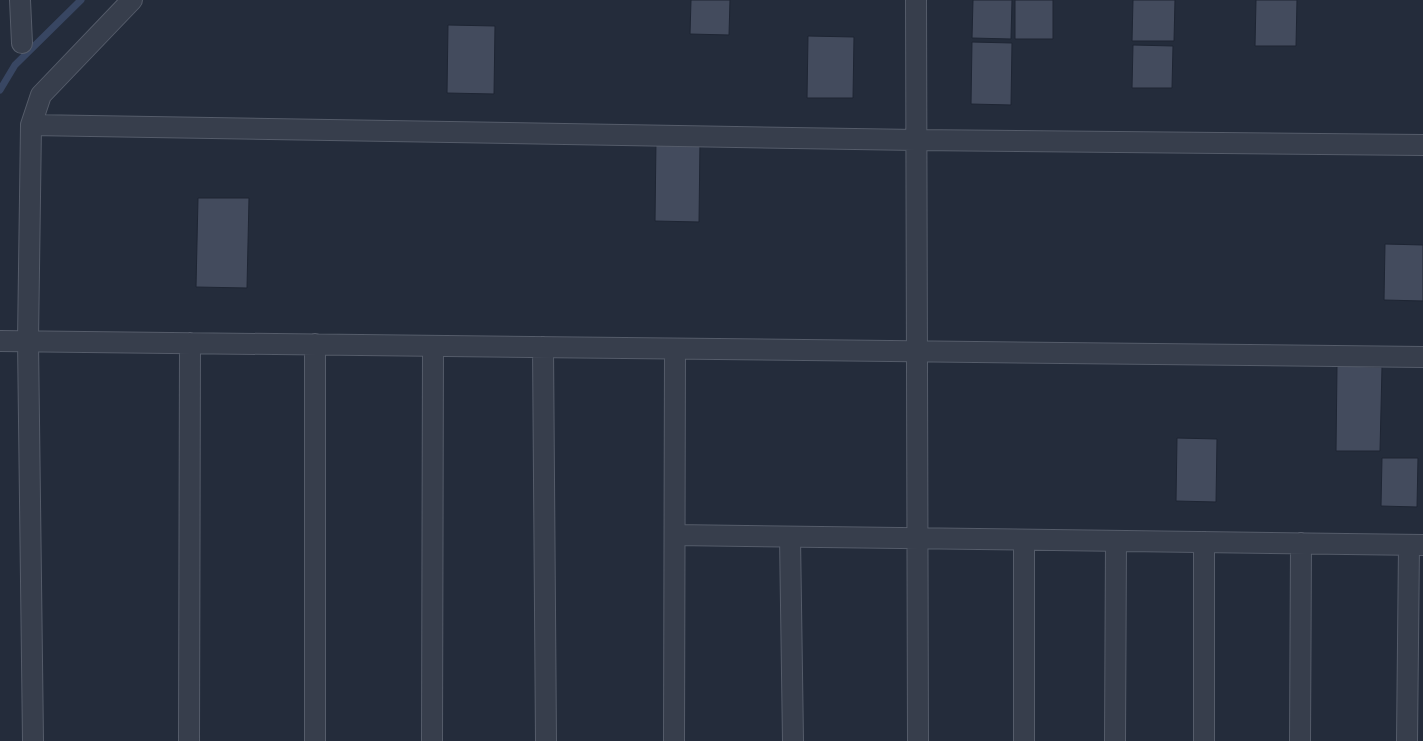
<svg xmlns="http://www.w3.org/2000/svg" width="1423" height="741" viewBox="0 0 1423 741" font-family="'Open Sans',sans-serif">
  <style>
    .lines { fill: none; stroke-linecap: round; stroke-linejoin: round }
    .stream { stroke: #384662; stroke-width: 7 }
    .building { fill: #434b5d; stroke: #1e2533 }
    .street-casing { stroke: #555c6a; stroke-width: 22 }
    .street { stroke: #373e4c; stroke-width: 20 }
  </style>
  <rect width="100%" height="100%" fill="#242c3b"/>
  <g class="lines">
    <path class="stream" d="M0 90 15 65 81 0"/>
  </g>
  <path class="building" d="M691 0H730L729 35 690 34Z
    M973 0H1012L1011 39 972 38Z
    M1015 0H1053V39H1015Z
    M1133 0H1175L1174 41H1132Z
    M1256 0H1297L1296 46H1255Z
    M448 25 495 26 494 94 447 93Z
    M808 36 854 37 853 98H807Z
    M972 42 1012 43 1011 105 971 104Z
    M1133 45 1173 46 1172 88H1132Z
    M656 140 700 141 699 222 655 221Z
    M198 198H249L247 288 196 287Z
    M1385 244 1423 245V301L1384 300Z
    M1337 366 1382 367 1380 451H1336Z
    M1177 438 1217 439 1216 502 1176 501Z
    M1382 458H1418L1417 507 1381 506Z"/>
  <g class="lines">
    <g class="street-casing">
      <path id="street" d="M20 0 22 43
        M916 0 918 741
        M31 125 916 140 1423 145
        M0 341 1423 357
        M315 344V741
        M543 347 546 741
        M675 535 1423 545
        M790 537 793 741
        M33 741 28 341 31 125 41 95 132 0
        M189 741 190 343
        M432 741 433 346
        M674 741 675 349
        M1024 741V540
        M1115 741 1116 541
        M1204 741V542
        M1300 741 1301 543
        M1407 741 1409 545"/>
    </g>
    <use href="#street" class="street"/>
  </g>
</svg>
